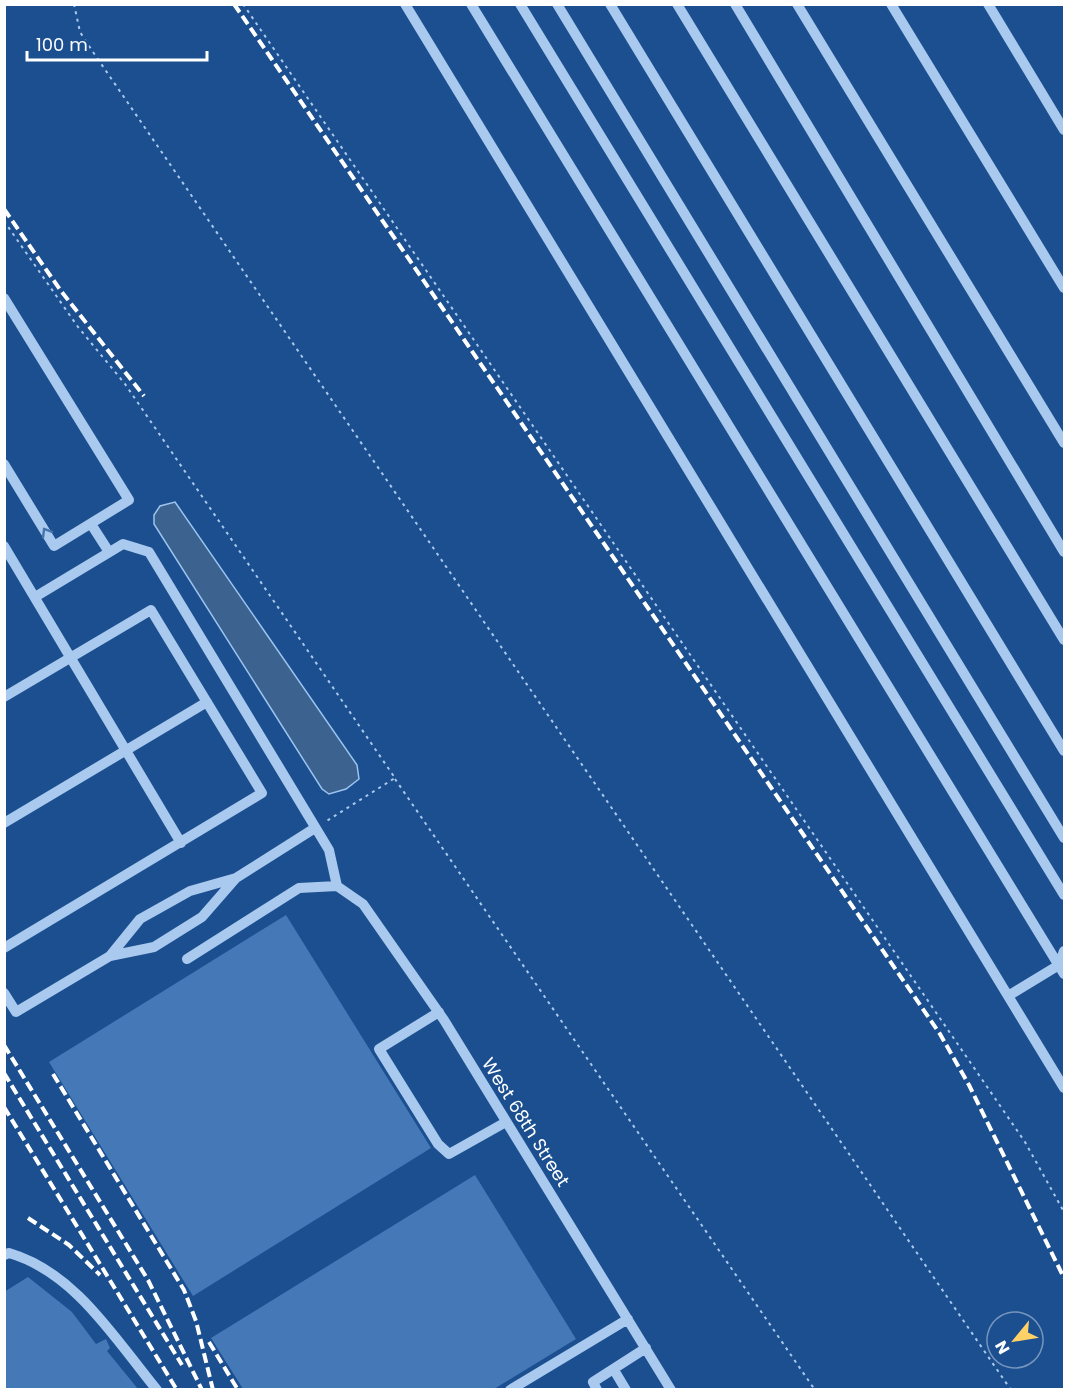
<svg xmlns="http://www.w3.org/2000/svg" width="1069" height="1394" viewBox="0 0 1069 1394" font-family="Poppins,sans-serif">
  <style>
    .water { fill: #3c6290; stroke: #9cc4f0; stroke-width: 1.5 }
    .building { fill: #4478b7 }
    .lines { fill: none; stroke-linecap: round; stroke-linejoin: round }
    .path { stroke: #a9c9ee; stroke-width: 2; stroke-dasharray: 3 4.5; stroke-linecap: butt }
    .minor { stroke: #a9c9ee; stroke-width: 10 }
    .rail { stroke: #fff; stroke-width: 4; stroke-dasharray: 10 4.5; stroke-linecap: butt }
    .oneway { stroke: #4674ac }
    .labels { text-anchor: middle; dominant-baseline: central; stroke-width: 4.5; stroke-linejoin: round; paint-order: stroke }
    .street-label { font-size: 18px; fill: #fff; stroke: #1b4f8f }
  </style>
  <rect width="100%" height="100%" fill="#1b4f8f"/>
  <path class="water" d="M175 502 357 765 359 779 346 789 329 794 322 789 154 524V515L160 506Z"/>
  <path class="building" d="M286 915 431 1148 193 1296 49 1062Z
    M475 1175 576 1339 494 1389H243L211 1338Z
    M28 1277 72 1312 96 1344 106 1339 110 1348 107 1351 138 1389H4V1292Z"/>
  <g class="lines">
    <path class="path" d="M74 4 80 32 93 52 1011 1390
      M243 4 1025 1142 1064 1212
      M4 221 78 327 125 384 395 778 325 822
      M395 779 815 1390"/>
    <path class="minor" d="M405 4 1064 1088
      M471 4 1064 974
      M520 4 1064 895
      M557 4 1064 838
      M610 4 1064 751
      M677 4 1064 640
      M735 4 1064 552
      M797 4 1064 443
      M891 4 1064 288
      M988 4 1064 130
      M4 298 129 500 54 546 4 464
      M91 524 109 552
      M4 546 181 843
      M35 597 123 544 149 552 329 850 337 886
      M4 697 151 610 262 793 4 948
      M4 823 207 702
      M236 878 202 917 154 947 110 956 140 919 190 891Z
      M236 878 315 828
      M337 886 363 904 444 1020 671 1390
      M187 959 299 888 337 886
      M4 993 16 1012 110 956
      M1008 996 1059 965 1064 951
      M439 1012 379 1049 438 1144 449 1154 506 1122
      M4 1255 9 1253C75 1272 115 1339 157 1390
      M614 1370 626 1390
      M510 1390 628 1319
      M597 1390 593 1382 646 1348"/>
    <path class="rail" d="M234 4 940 1034 969 1085 1064 1278
      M4 209 61 291 144 396
      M4 1045 148 1280 202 1390
      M4 1073 182 1365
      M53 1074 184 1290 196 1321 213 1390
      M4 1107 177 1390
      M28 1218 69 1245 100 1275
      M209 1342 238 1390"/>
  </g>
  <defs><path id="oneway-chevron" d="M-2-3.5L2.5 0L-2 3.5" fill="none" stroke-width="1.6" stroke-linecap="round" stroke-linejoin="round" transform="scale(1.5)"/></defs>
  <use class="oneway" href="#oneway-chevron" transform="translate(46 532) rotate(-121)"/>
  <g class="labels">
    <g class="street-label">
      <text transform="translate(526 1122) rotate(58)">West 68th Street</text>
    </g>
  </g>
  <rect width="1069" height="1394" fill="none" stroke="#ffffff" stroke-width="12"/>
  <g transform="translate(1015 1340) rotate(240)"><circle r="28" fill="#1b4f8f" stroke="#7695bc" stroke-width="1.5"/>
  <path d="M0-4.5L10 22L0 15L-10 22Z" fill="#ffd166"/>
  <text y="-9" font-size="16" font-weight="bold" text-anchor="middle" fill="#ffffff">N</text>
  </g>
  <path d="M27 51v9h180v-9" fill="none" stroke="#ffffff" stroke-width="3"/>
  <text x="36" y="51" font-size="18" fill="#ffffff" stroke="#1b4f8f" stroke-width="4.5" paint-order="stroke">100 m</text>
</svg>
